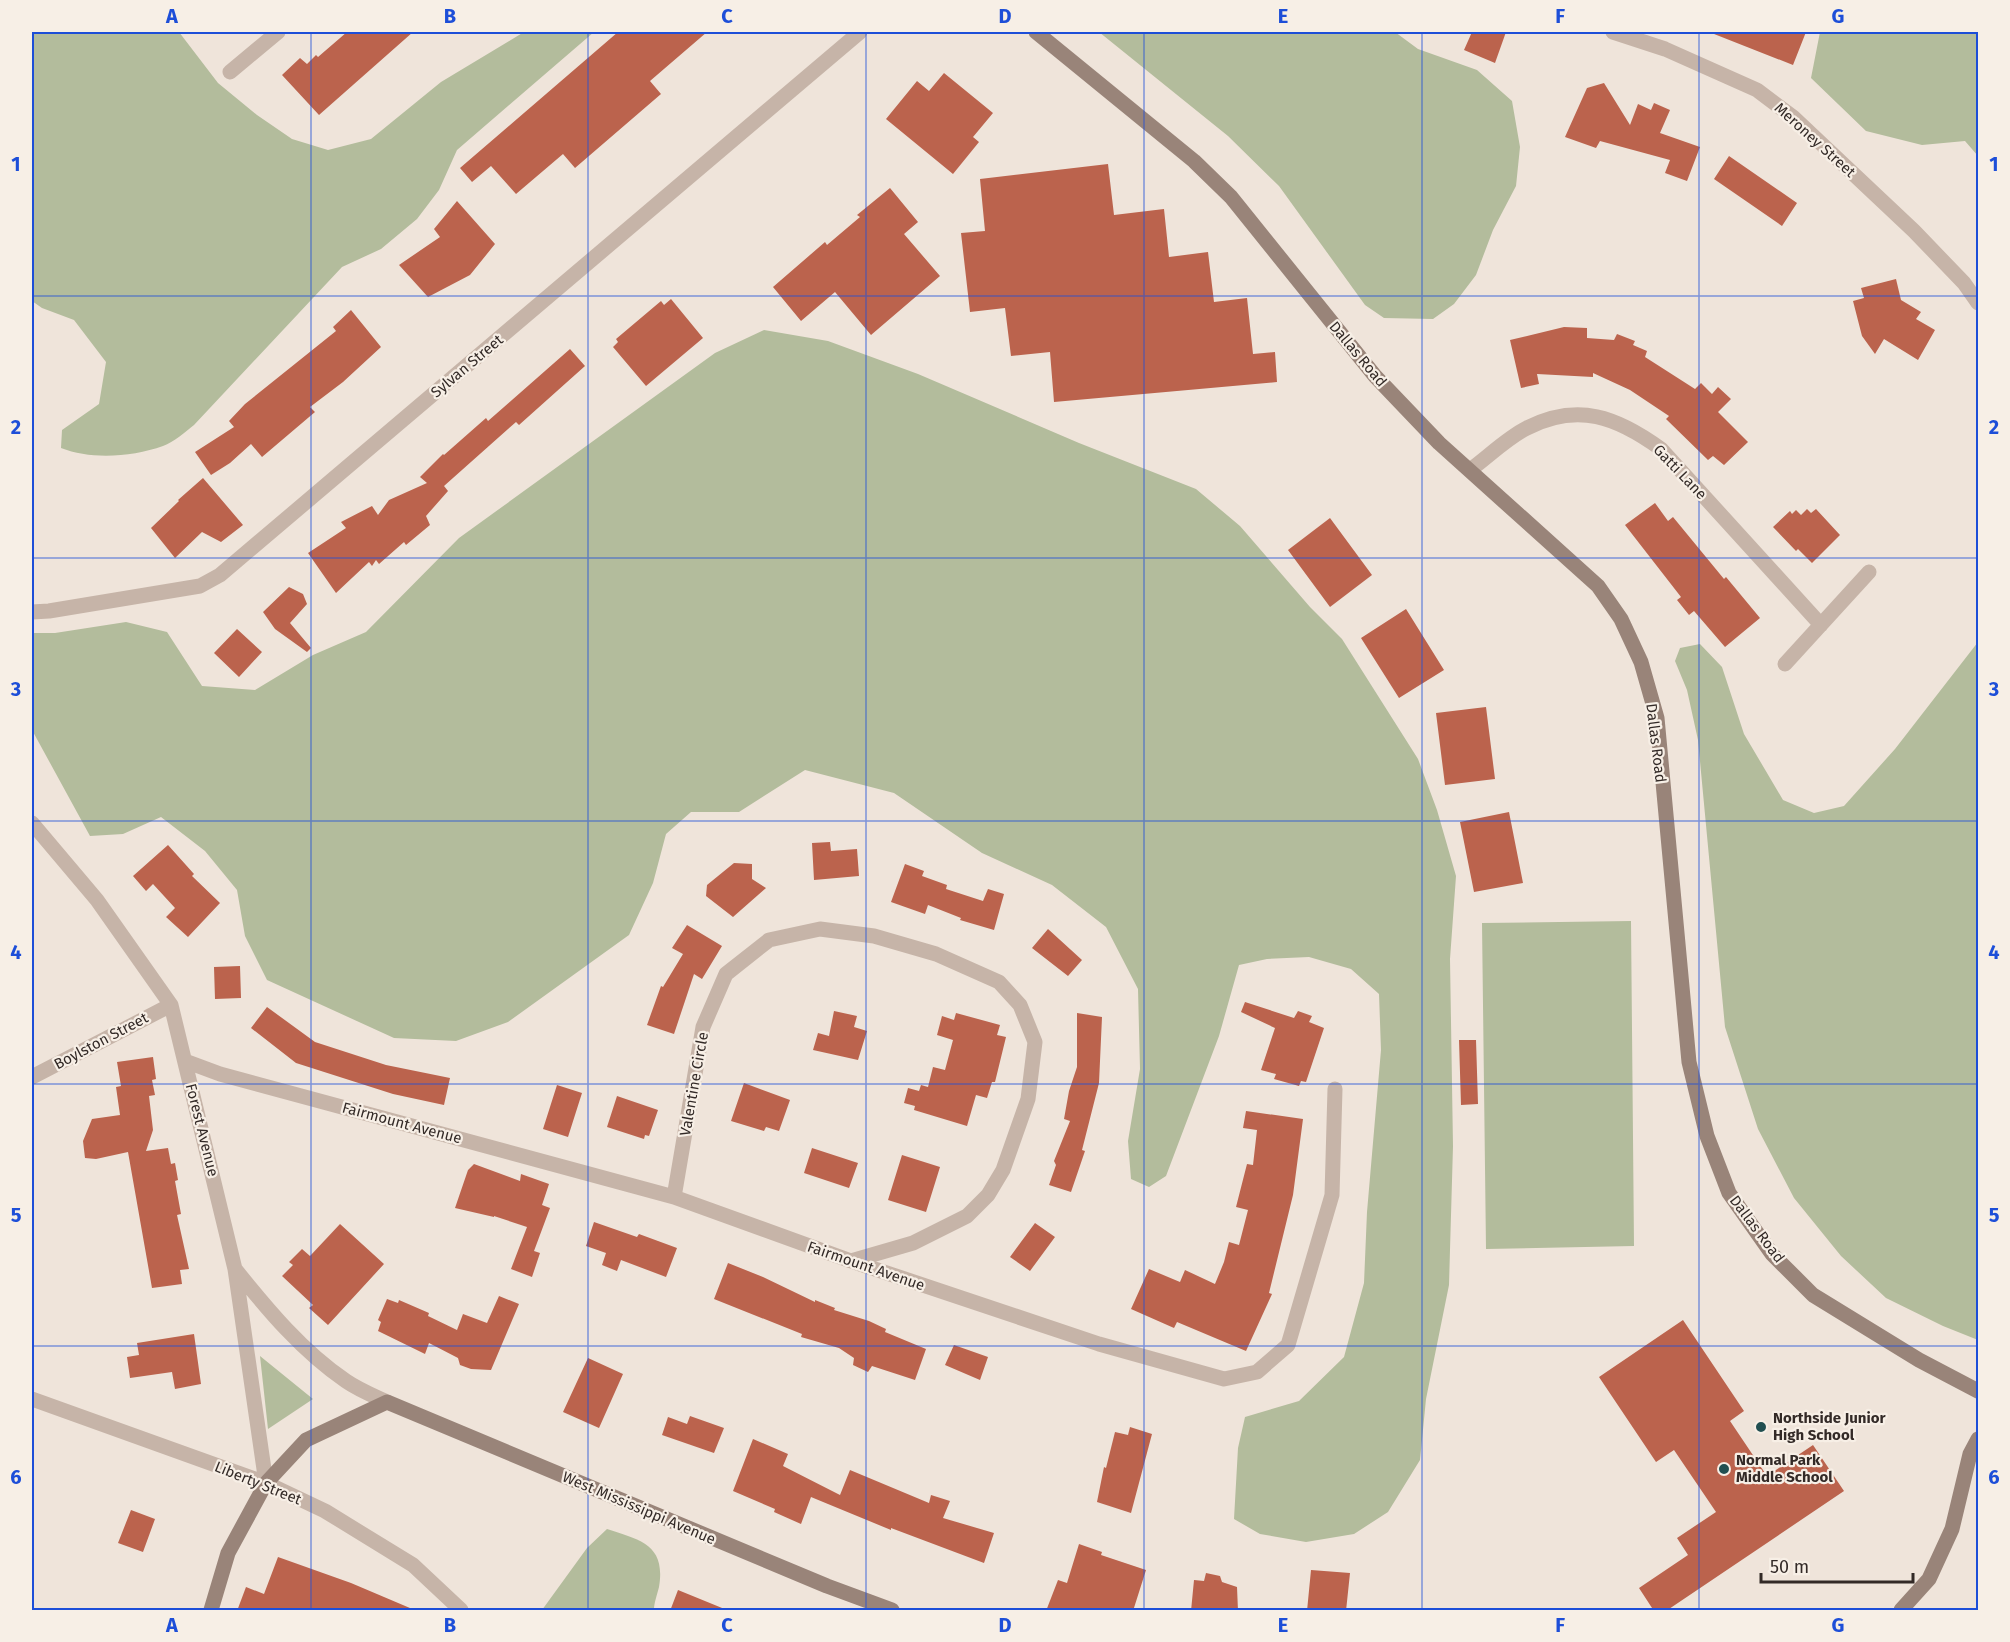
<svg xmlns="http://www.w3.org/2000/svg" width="2010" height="1642" viewBox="0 0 2010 1642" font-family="'Fira Sans',sans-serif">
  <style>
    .green { fill: #b3bc9c }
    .building { fill: #bb634d }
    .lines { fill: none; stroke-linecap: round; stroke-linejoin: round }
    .street { stroke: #c6b4a8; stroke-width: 15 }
    .secondary { stroke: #998479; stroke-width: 15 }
    .grid { fill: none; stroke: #1d4ed8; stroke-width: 1.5; stroke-opacity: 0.55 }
    .poi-dot { fill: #214f51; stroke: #f7efe6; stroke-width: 2 }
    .labels { text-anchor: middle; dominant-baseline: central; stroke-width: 4.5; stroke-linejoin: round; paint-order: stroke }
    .street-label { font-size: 15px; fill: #332a27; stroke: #f7efe6 }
    .poi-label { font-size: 15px; font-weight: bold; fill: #332a27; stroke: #f7efe6; text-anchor: start }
    .neatline { fill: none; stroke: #1d4ed8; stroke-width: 2 }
    .grid-label { font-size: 20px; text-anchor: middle; font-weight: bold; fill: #1d4ed8 }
  </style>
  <rect width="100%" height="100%" fill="#efe4da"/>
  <path class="green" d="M32 32H179L218 83 257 115 292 139 328 150 371 139 441 82 524 32H594L457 150 439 190 417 219 381 249 342 267 194 425C185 432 174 442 163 446 132 457 91 460 61 448L62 430 99 404 106 362 74 320 42 308 32 301Z
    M1099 32H1395L1418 49 1477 70 1512 101 1520 147 1516 186 1493 230 1476 275 1454 304 1433 319 1384 318 1365 305 1279 186 1228 136Z
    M1820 32H1978V156L1965 141 1922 145 1866 131 1811 78Z
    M764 330 828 341 918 374 1079 443 1196 489 1240 526 1310 607 1342 639 1418 759 1437 810 1456 876 1450 959 1453 1146 1449 1285 1426 1399 1420 1460 1388 1512 1354 1534 1306 1542 1260 1534 1234 1519 1238 1448 1245 1417 1299 1401 1344 1357 1364 1283 1367 1212 1381 1050 1379 994 1351 969 1309 957 1267 959 1239 965 1219 1036 1166 1176 1149 1187 1131 1179 1128 1141 1140 1069 1138 989 1106 927 1052 885 982 853 894 793 805 770 739 812H691L666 834 653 883 629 935 508 1022 456 1041 394 1038 267 980 245 936 237 890 205 851 161 817 123 834 90 836 32 730V633H55L126 622 167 632 202 686 255 690 313 655 366 632 459 538 715 353Z
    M1978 642V1340L1943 1326 1886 1298 1841 1256 1794 1198 1758 1129 1725 1027 1698 740 1687 690 1675 661 1680 648 1700 644 1722 667 1744 734 1783 800 1814 813 1844 806 1895 749Z
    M1631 921 1634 1246 1486 1249 1482 923Z
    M260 1356 313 1399 268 1429Z
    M607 1529C641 1540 666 1545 659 1587 657 1595 654 1603 654 1610H542L587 1548Z"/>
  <path class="building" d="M347 32H413L319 115 282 75 300 58 307 64 316 55 318 57Z
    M618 32H707L650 81 661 94 575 168 563 154 516 194 491 166 472 182 460 168Z
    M1472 32H1506L1495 63 1464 50Z
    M1709 32H1806L1793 65Z
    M944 73 993 113 973 137 979 142 953 174 886 119 917 81 929 91Z
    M1604 83 1630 125 1638 104 1651 110 1654 103 1670 110 1660 133 1700 147 1687 181 1665 173 1670 160 1600 141 1596 148 1565 137 1587 88Z
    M1729 156 1797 203 1782 226 1714 179Z
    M1108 164 1114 215 1164 209 1169 257 1208 252 1214 302 1247 298 1253 354 1275 352 1277 382 1054 402 1050 352 1011 356 1005 308 970 312 961 233 985 231 980 179Z
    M890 188 918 222 904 234 940 276 871 335 835 292 801 321 773 287 825 242 827 245 860 217 857 215Z
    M457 201 495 244 470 275 428 297 399 265 440 237 434 229Z
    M1896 279 1901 300 1921 312 1916 319 1935 330 1918 360 1884 339 1875 354 1862 336 1853 301 1864 298 1861 288Z
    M671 299 703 338 646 386 613 347 618 342 616 339 661 301 664 305Z
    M351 310 381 347 343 382 310 407 315 412 262 457 251 444 230 463 211 475 195 452 234 427 229 421 245 404 336 331 333 327Z
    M1564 327 1587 328V338L1614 340 1617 334 1635 341 1633 345 1647 351 1645 357 1695 389 1701 383 1712 394 1718 387 1731 399 1718 412 1748 442 1724 465 1713 456 1708 460 1666 419 1669 416 1630 390 1593 373V377L1537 374 1539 384 1521 388 1510 340Z
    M570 349 585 366 519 425 516 422 444 486 448 491 426 516 430 525 406 545 404 542 379 564 376 560 372 566 369 562 336 593 308 553 346 528 341 522 372 506 378 515 389 500 427 483 420 477 443 454 444 455 486 418 488 421Z
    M203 478 243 525 221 542 202 532 175 558 151 528 179 501 178 500Z
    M1655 503 1668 521 1673 517 1724 579 1726 577 1760 618 1725 647 1694 611 1689 615 1677 600 1681 597 1625 525Z
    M1807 509 1811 513 1816 509 1840 535 1812 563 1798 549 1796 551 1773 527 1790 511 1792 514 1796 510 1801 515Z
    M1330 518 1372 575 1330 607 1288 550Z
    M289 587 303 594 307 604 290 623 311 648 307 652 275 629 263 612Z
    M1406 609 1444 670 1399 698 1361 638Z
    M237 629 262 652 239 677 214 653Z
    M1486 707 1495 779 1445 785 1436 713Z
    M1509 812 1523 883 1474 892 1460 822Z
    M830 842 831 851 857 849 859 876 814 880 812 843Z
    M168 845 194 874 192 876 220 903 188 937 166 917 175 908 153 884 146 891 133 876Z
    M734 863 752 864V879L766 888 733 917 706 896 707 885Z
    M905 864 924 871 922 876 947 885 946 889 983 901 988 889 1004 894 994 930 960 920 961 918 928 905 925 914 891 902Z
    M687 925 722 946 702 979 694 974 674 1034 647 1025 661 986 663 987 683 954 672 948Z
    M1048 929 1082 960 1068 976 1032 948Z
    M240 966 241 998 215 999 214 967Z
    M1245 1002 1294 1018 1298 1011 1312 1016 1309 1022 1324 1028 1306 1082 1301 1081 1299 1086 1274 1079 1276 1074 1261 1070 1275 1028 1241 1012Z
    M267 1007 315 1042 386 1065 450 1078 444 1105 393 1094 296 1063 251 1028Z
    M834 1011 857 1016 854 1027 867 1031 858 1060 813 1050 818 1033 829 1036Z
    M956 1013 1000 1025 997 1035 1006 1037 995 1082H992L987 1098 976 1095 967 1126 914 1110 915 1106 904 1103 908 1088 919 1091 921 1085 928 1087 933 1067 945 1070 953 1040 937 1035 942 1016 954 1020Z
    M1077 1013 1102 1017 1099 1083 1082 1150 1085 1151 1071 1192 1049 1185 1056 1165 1054 1161 1070 1121 1064 1119 1069 1091 1077 1067Z
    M1459 1040H1476L1478 1104 1461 1105Z
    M153 1057 156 1079 152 1080 155 1095 149 1096 153 1130 146 1151 168 1148 171 1164 175 1163 178 1180 175 1181 181 1214 177 1215 189 1269 180 1270 182 1284 152 1288 128 1152 96 1159 85 1158 83 1141 92 1119 120 1115 116 1087 121 1086 117 1062Z
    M744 1083 790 1100 779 1131 766 1127 764 1131 731 1121Z
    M557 1085 582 1093 568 1137 543 1129Z
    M617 1096 658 1110 649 1136 645 1135 644 1139 607 1127Z
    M1246 1111 1303 1119 1293 1195 1269 1293 1272 1294 1246 1351 1177 1322 1174 1328 1131 1309 1149 1269 1180 1282 1185 1270 1215 1284 1224 1262 1229 1242 1239 1245 1248 1210 1236 1207 1247 1164 1253 1165 1257 1130 1243 1128Z
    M812 1148 858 1163 849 1188 804 1173Z
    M902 1155 940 1167 926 1212 888 1200Z
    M474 1164 520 1181 521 1174 549 1184 542 1205 550 1208 534 1251 540 1253 532 1277 511 1269 527 1227 494 1216V1217L455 1208 468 1170Z
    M594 1222 637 1237 639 1234 677 1248 666 1277 621 1260 617 1271 602 1265 606 1253 586 1246Z
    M1035 1223 1055 1237 1030 1271 1010 1257Z
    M340 1224 384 1264 328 1325 309 1308 313 1305 282 1276 293 1265 289 1262 302 1249 310 1256Z
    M728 1263 763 1277 815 1302V1300L835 1308 834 1310 869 1321 886 1329 885 1332 926 1349 915 1380 872 1366 868 1372 853 1365 854 1358 839 1348 801 1337 802 1334 714 1299Z
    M499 1296 519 1304 491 1370 471 1369 460 1365 458 1358 429 1343 425 1354 378 1331 381 1322 378 1320 387 1299 398 1303 399 1300 429 1313 428 1316 457 1330 463 1314 487 1323Z
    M1683 1320 1744 1411 1730 1421 1767 1476 1813 1445 1844 1491 1666 1611H1654L1639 1588 1688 1555 1677 1538 1716 1512 1674 1450 1656 1462 1599 1377Z
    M194 1334 201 1384 175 1389 172 1372 130 1378 127 1357 139 1355 137 1343Z
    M954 1345 988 1357 980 1380 945 1365Z
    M588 1358 623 1374 599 1428 563 1412Z
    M690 1416 724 1428 714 1453 662 1435 668 1417 687 1424Z
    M1130 1427 1152 1434 1131 1513 1097 1502 1104 1467 1106 1468 1115 1432 1128 1435Z
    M753 1439 788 1454 783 1466 840 1495 850 1470 929 1503 931 1495 950 1501 943 1518 994 1533 984 1563 891 1528V1530L811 1497 801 1524 774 1512 775 1509 733 1491Z
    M131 1510 155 1519 143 1552 118 1543Z
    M1079 1544 1102 1552 1101 1555 1146 1570 1133 1611H1046L1058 1580 1067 1583Z
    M278 1557 351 1583 417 1611H237L246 1587 264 1594Z
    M1311 1570 1350 1573 1346 1611H1307Z
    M1206 1573 1220 1576 1222 1582 1237 1587 1238 1611H1191L1194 1580 1204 1581Z
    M678 1590 727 1610 726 1611H670Z"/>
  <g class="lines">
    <path class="street" d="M1613 32 1665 49 1757 90 1793 117 1914 231 1964 283 1978 303
      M230 72 278 32
      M1470 470C1488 457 1507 438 1527 428 1578 402 1617 417 1661 449L1821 625
      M32 612 49 611 200 586 220 575 860 32
      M1785 664 1869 572
      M32 823 97 900 171 1005 235 1269 266 1483
      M185 1061 220 1074 674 1197 851 1261 1099 1344 1224 1379 1257 1372 1288 1345 1332 1195 1335 1089
      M32 1077 171 1005
      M674 1197 703 1027 726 974 769 940 820 929 874 936 936 954 999 982 1020 1005 1035 1042 1028 1099 1003 1170 988 1195 967 1216 913 1243 851 1261
      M235 1269C268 1310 302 1351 346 1381 359 1390 374 1396 387 1402
      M32 1399 266 1483 325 1511 413 1565 461 1610"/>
    <path class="secondary" d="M1036 32 1194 161 1231 197 1375 376 1439 443 1598 586 1621 619 1641 662 1657 718 1689 1062 1707 1136 1729 1193 1772 1254 1813 1295 1919 1360 1978 1391
      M211 1610 228 1553 266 1483 306 1440 387 1402 827 1586 892 1610
      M1901 1610 1929 1579 1952 1529 1970 1454 1978 1439"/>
  </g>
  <path class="grid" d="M311 32V1610M588 32V1610M866 32V1610M1144 32V1610M1422 32V1610M1699 32V1610M32 296H1978M32 558H1978M32 821H1978M32 1084H1978M32 1346H1978"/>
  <g class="poi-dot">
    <circle cx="1761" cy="1427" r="6"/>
    <circle cx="1724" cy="1469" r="6"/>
  </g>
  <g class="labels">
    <g class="street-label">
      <text transform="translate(1815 140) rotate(42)">Meroney Street</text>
      <text transform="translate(1358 354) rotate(50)">Dallas Road</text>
      <text transform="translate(467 366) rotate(-40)">Sylvan Street</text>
      <text transform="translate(1680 472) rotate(46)">Gatti Lane</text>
      <text transform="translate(1656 743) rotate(83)">Dallas Road</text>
      <text transform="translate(101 1041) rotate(-28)">Boylston Street</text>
      <text transform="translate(694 1084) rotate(-80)">Valentine Circle</text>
      <text transform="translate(402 1123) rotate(15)">Fairmount Avenue</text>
      <text transform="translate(202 1130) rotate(76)">Forest Avenue</text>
      <text transform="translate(1757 1229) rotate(53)">Dallas Road</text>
      <text transform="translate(866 1266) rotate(19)">Fairmount Avenue</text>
      <text transform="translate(258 1483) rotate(22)">Liberty Street</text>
      <text transform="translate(639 1508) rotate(23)">West Mississippi Avenue</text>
    </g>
    <g class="poi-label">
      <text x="1773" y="1418">Northside Junior<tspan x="1773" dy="17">High School</tspan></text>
      <text x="1736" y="1460">Normal Park<tspan x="1736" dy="17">Middle School</tspan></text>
    </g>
  </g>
  <rect width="2010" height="1642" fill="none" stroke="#f7efe6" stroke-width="66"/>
  <path d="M1761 1573v9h152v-9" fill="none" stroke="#332a27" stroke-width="3"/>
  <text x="1770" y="1573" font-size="18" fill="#332a27" stroke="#f7efe6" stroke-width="4.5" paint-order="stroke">50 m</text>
  <rect x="33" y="33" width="1944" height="1576" class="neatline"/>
  <g class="grid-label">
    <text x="172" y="23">A</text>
    <text x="450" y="23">B</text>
    <text x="727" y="23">C</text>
    <text x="1005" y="23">D</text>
    <text x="1283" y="23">E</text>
    <text x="1560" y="23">F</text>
    <text x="1838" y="23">G</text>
    <text x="16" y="171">1</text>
    <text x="1994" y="171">1</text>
    <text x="16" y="434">2</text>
    <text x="1994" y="434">2</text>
    <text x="16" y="696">3</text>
    <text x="1994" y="696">3</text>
    <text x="16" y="959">4</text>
    <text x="1994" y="959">4</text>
    <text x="16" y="1222">5</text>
    <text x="1994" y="1222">5</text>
    <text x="16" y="1484">6</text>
    <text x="1994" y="1484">6</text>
    <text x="172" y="1632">A</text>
    <text x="450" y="1632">B</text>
    <text x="727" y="1632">C</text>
    <text x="1005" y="1632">D</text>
    <text x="1283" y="1632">E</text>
    <text x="1560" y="1632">F</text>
    <text x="1838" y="1632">G</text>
  </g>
</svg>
